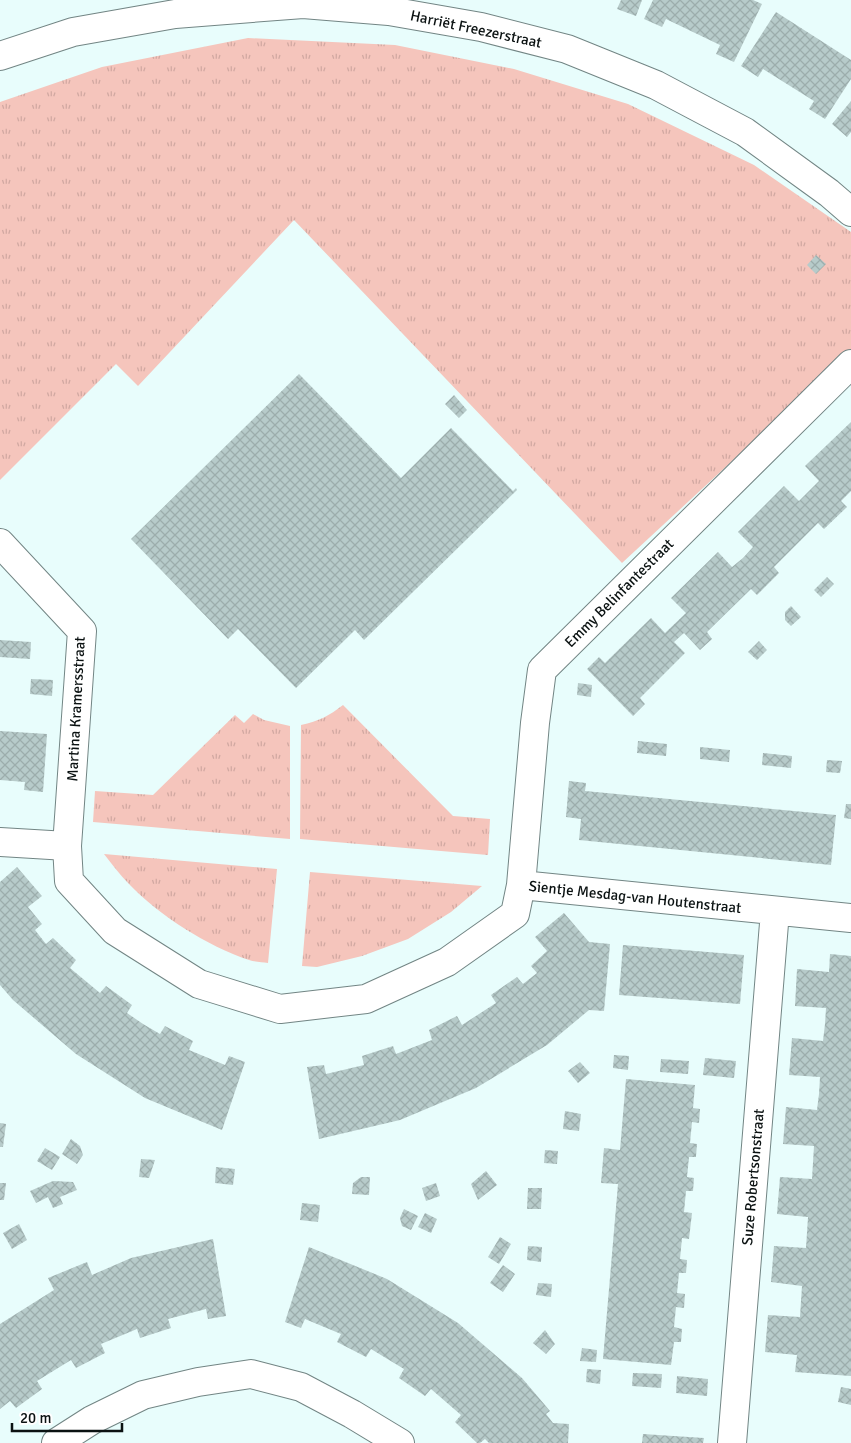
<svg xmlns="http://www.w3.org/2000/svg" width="851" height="1443" viewBox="0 0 851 1443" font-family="Signika,sans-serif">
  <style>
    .grass { fill: url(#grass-tufts) }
    .building { fill: url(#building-cross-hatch) }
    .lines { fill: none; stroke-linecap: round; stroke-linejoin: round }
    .minor-casing { stroke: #728584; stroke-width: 30 }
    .minor { stroke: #fff; stroke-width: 28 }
    .labels { text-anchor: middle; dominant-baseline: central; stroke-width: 4.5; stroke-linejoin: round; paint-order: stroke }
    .street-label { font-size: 15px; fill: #0b1212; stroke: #fff }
  </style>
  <defs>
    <pattern id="grass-tufts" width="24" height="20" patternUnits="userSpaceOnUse" patternTransform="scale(1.25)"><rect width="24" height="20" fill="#f5c5bc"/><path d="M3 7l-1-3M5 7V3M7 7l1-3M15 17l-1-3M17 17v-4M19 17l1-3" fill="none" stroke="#d1a8a1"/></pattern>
    <pattern id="building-cross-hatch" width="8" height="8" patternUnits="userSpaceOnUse" patternTransform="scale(1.25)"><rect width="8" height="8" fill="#b7cbca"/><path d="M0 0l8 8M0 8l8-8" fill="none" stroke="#9cadac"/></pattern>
  </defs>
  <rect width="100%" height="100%" fill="#e8fdfc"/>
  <path class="grass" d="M248 38 395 45 514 69 628 104 754 165 851 232V351L622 563 294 220 138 386 116 364 0 480V102L102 67Z
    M343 705 453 816 490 819 488 855 300 839 301 725C319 721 329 716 343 705Z
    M253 714 264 720 290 726V839L93 822 95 791 153 795 235 715 244 723Z
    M104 854 277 869 268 963C262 962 255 962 249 960 207 946 160 916 129 884 120 875 112 864 104 854Z
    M310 872 482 886 451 912 408 939 362 956 317 967 302 966Z"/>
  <path class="building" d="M621 0H642L636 16 617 9Z
    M653 0H753L762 4 734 62 716 54 720 45 666 19 662 27 644 19Z
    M776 12 851 60V79L825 119 809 109 814 101 763 69 758 77 741 66Z
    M851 101V132L847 137 832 124Z
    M816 255 826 264 816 274 807 265Z
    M299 374 401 478 451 428 513 491 516 488 517 490 364 640 355 630 296 688 238 629 228 639 131 539Z
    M454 395 467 410 459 418 445 404Z
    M851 422V491L841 501 847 507 824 529 818 523 774 567 779 573 757 595 751 589 707 632 712 639 700 650 684 633 674 642 685 653 640 698 645 704 633 716 587 669 599 657 605 663 651 618 665 633 686 613 671 598 718 552 732 567 743 558 753 547 738 532 784 486 799 501 819 481 805 466Z
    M827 577 834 584 821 597 814 590Z
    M791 606 801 617 791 626 785 620V612Z
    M0 640 31 642 30 659 0 657Z
    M759 641 767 650 757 660 748 652Z
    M31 679 53 680 52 696 30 694Z
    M578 683 592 685 591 697 577 695Z
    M0 731 47 734 43 792 24 790 25 782 0 780Z
    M638 741 667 744 666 756 637 753Z
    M700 747 730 750 729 762 700 759Z
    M763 753 792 756 791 768 762 765Z
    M827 760 842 761 840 773 826 772Z
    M569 781 586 783 585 791 836 815 831 865 579 840 581 819 566 817Z
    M846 804H851V819L844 818Z
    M17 867 42 896 28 907 42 924 35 930 46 944 53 938 76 960 70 968 100 993 106 986 132 1005 127 1013 143 1024 160 1034 165 1026 193 1041 189 1050 225 1065 229 1056 245 1062 222 1130 145 1098 76 1054 13 1000 0 985V882Z
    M564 913 589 942 610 944 604 1011 589 1010 547 1045 476 1088 400 1120 319 1139 307 1067 324 1065 326 1074 364 1065 362 1056 393 1046 396 1054 432 1040 429 1030 457 1016 462 1025 496 1003 491 995 517 977 523 984 537 973 531 966 547 951 535 937Z
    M623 945 744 955 740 1004 619 995Z
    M830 954 851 956V1376L795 1372 797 1355 765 1352 768 1315 800 1317 801 1301 802 1286 771 1282 774 1246 806 1248 808 1217 777 1214 780 1177 812 1179 814 1146 783 1144 786 1107 817 1110 819 1094 820 1077 789 1075 792 1038 823 1041 825 1024 826 1008 795 1006 797 969 829 972Z
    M614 1055 629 1056 628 1070 613 1068Z
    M705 1058 736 1061 734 1078 703 1075Z
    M661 1059 689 1061 688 1074 660 1072Z
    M580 1062 590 1073 578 1083 568 1071Z
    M626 1079 695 1085 693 1108 700 1109 699 1123 692 1122 690 1143 697 1144 696 1156V1157H689L687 1177 694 1178 693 1191H686L684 1212 692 1213 689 1239 682 1238 680 1259 687 1260 686 1273H679L677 1293 685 1294 684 1308 676 1307 674 1327 682 1329 681 1342H674L671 1365 603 1359 618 1184 601 1183 604 1148 620 1150Z
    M565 1111 581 1114 579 1131 563 1129Z
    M0 1123 6 1124 3 1147H0Z
    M71 1139 80 1146 83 1155 77 1164 62 1154Z
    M45 1148 60 1157 52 1170 37 1161Z
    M545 1150 558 1151 557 1164 544 1163Z
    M141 1159 155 1160 149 1178 139 1177Z
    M216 1167 235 1169 233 1185 215 1183Z
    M486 1171 497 1185 478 1200 471 1184Z
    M361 1177H370L369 1195 352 1194 353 1183Z
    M53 1181 73 1182 77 1190 60 1197 63 1204 53 1208 48 1197 36 1203 30 1191Z
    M0 1183H6L4 1200H0Z
    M436 1183 440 1196 426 1201 422 1188Z
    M528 1188H542L541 1209H527Z
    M302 1203 320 1205 318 1222 300 1220Z
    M404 1209 418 1216 411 1230 402 1226 400 1218Z
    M425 1213 437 1219 431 1233 418 1227Z
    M19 1224 27 1240 12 1249 3 1233Z
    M500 1237 511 1244 499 1264 488 1257Z
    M213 1239 226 1316 208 1319 206 1309 168 1319 171 1328 140 1338 137 1329 101 1344 105 1353 76 1368 71 1360 37 1381 42 1389 16 1408 10 1401 0 1409V1324L54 1290 48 1278 87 1262 92 1275 131 1258Z
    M528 1246 542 1247 541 1262 527 1260Z
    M309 1247 387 1279 458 1323 522 1378 550 1411 546 1414 553 1423 569 1424 568 1443H489L485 1439 480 1443H477L455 1422 461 1415 431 1389 425 1396 399 1378 404 1369 371 1349 366 1357 337 1342 341 1334 305 1319 301 1328 285 1322Z
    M503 1265 515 1274 503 1292 490 1283Z
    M538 1283 552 1284 551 1297 536 1295Z
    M545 1330 555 1344 546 1354 533 1343Z
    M582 1348 597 1350 596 1362 580 1361Z
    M587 1369 601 1370 600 1384 586 1382Z
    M633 1373 662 1374 661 1388 632 1386Z
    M677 1376 708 1379 707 1396 676 1393Z
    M841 1387 851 1389V1405L838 1402Z
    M643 1434 704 1438 703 1443H642Z"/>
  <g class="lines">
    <g class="minor-casing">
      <path id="minor" d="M0 56 73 32 175 14 303 4 389 11 481 27 567 49 656 85 745 132 829 193 851 212
        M0 543 82 631 67 846
        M0 842 67 846 69 881 115 931 199 984 280 1009 366 999 447 962 515 914 521 885 851 918
        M521 885 535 723 542 670 851 364
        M56 1443 92 1420 143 1395 198 1382 251 1374 301 1387 352 1414 400 1443
        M732 1443 775 911"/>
    </g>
    <use href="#minor" class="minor"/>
  </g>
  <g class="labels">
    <g class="street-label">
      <text transform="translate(476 29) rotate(12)">Harriët Freezerstraat</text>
      <text transform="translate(619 593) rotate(-45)">Emmy Belinfantestraat</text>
      <text transform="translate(76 709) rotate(-87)">Martina Kramersstraat</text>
      <text transform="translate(635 897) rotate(6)">Sientje Mesdag-van Houtenstraat</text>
      <text transform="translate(753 1177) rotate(-85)">Suze Robertsonstraat</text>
    </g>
  </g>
  <path d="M12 1423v8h110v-8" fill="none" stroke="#0b1212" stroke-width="2.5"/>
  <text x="20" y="1423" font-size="15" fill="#0b1212" stroke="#ffffff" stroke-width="4" paint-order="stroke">20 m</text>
</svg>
